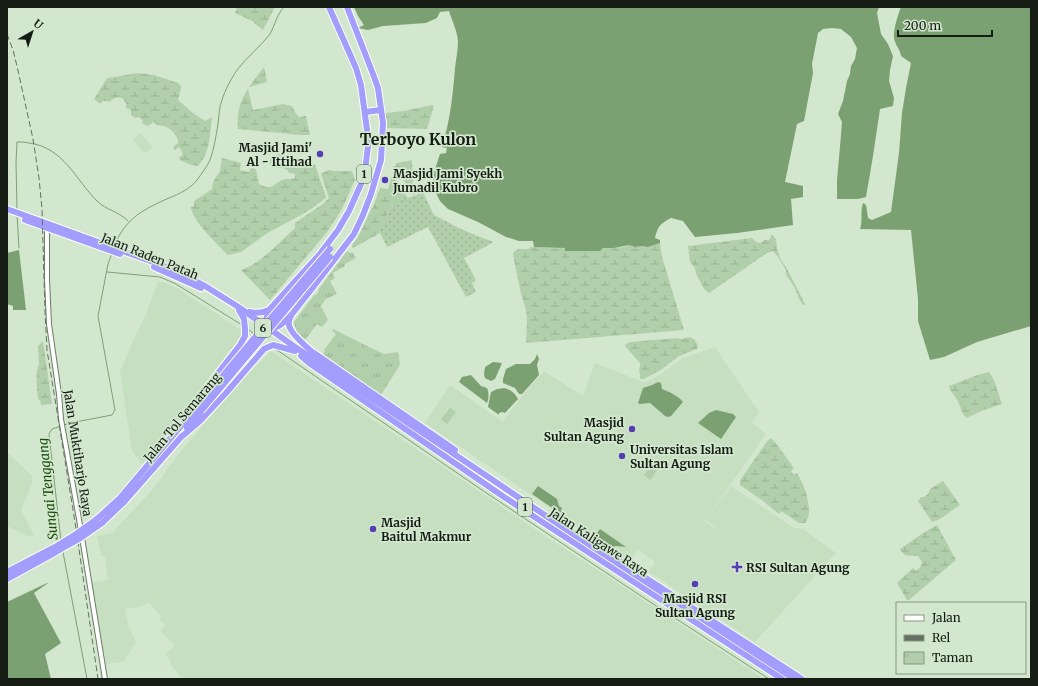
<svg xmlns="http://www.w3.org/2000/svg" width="1038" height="686" viewBox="0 0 1038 686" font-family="Merriweather,serif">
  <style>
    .built { fill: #c6dfc0 }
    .grass { fill: url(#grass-dots) }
    .wetland { fill: url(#wetland-marsh) }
    .park { fill: url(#park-tufts) }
    .pitch { fill: #b2cfab }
    .water { fill: #7ba173 }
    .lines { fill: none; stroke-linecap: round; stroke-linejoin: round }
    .stream { stroke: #7ba173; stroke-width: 1 }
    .minor-casing { stroke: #6b7e68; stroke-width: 6 }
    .highway-casing { stroke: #fff; stroke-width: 8 }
    .minor { stroke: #fff; stroke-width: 4 }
    .highway { stroke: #a39dfd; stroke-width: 6 }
    .rail { stroke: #637061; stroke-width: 1; stroke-dasharray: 6 3; stroke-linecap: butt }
    .highway-bridge-casing { stroke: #fff; stroke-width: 8; stroke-linecap: butt }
    .highway-bridge { stroke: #a39dfd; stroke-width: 6 }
    .poi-dot { fill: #543db5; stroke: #d3e7ce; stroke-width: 1.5 }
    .labels { text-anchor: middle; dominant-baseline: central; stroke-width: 3.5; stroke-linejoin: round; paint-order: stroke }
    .shield { fill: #d3e7ce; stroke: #4d594b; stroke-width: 1 }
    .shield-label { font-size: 11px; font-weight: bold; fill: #141c13 }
    .poi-label { font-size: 12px; font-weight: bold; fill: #141c13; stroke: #d3e7ce; text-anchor: start }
    .street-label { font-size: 12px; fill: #141c13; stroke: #d3e7ce }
    .water-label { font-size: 13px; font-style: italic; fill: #184c0b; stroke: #d3e7ce }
    .district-label { font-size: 16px; font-weight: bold; fill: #141c13; stroke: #d3e7ce }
  </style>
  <defs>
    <pattern id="grass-dots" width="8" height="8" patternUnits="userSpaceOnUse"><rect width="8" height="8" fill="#b2cfab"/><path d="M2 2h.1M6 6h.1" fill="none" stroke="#98b192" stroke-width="1.8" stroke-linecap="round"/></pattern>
    <pattern id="wetland-marsh" width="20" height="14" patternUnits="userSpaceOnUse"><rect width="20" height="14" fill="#b2cfab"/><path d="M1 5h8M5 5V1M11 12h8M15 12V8" fill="none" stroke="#98b192"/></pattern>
    <pattern id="park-tufts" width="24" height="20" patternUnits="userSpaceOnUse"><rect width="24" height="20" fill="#b2cfab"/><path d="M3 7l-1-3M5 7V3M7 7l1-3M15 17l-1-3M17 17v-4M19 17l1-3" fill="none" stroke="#98b192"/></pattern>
  </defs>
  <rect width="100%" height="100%" fill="#d3e7ce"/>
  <path class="built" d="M141 133 153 148 146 153 145 152 144 153 133 140Z
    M158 281 163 282 180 290 244 332 206 384 142 464 132 451 120 372 137 332 147 312Z
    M715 347 759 412 752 423 766 434 705 521 716 529 715 531 717 528 706 520 731 486 794 528 803 529 836 553 755 642 649 572 655 562 638 550 629 561 425 423 450 385 503 422 522 396 544 371 583 396 595 363 643 382 648 381 661 374 683 358Z
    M271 351 545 536 764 679H182L171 665 169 659 165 654 175 646 160 630 165 625 159 619 161 616 150 604H149L147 603 142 606 125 609 128 624 136 643 124 661 122 662 106 664 92 584V583L108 580 105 556H101L97 536 112 533 153 489 177 456 209 418 248 374Z
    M7 452 33 477 31 486 21 510 34 535 30 537 7 526Z"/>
  <path class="grass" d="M423 192 434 215 461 229 480 237 494 242 464 258 476 280 472 283 476 292 466 297 428 227 387 247 378 229 386 220 388 209 407 198 414 196Z"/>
  <path class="wetland" d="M237 7H275L263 30 252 21 235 13Z
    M264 67 267 82 250 87 248 89 253 110 283 104 292 106 295 112 299 117 306 116 310 135H300L238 129C235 102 249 87 264 67Z
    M138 73 154 75 178 83 181 86V88L178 100 193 113 205 121 212 117C210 133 210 154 198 166L192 165 179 160 180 159 179 158 183 154 179 147 175 150 173 147 178 143V139C172 129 168 126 157 125L154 122 147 126 142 123 143 121 139 117 135 118 131 115V110L126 108V103L122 98C117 97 114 97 110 102 105 101 103 100 100 104L94 99 107 78C118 77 128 74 138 73Z
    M432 105 434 106 427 129 387 128 385 113 404 111Z
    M278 154C282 155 285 155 288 157 294 161 297 166 305 167L310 163 315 165 326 197 323 200 308 211 266 234 241 252 228 255C218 245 192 221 191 207L194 206V201L212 189 213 182 220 171 222 158 241 163 240 170 249 172 251 168 256 169 259 184C272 191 272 185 282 180 287 178 291 180 295 178V174L289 173C289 172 288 171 287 170 283 166 263 171 272 156H275Z
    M412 160 413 186 415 194 413 195 398 171 393 166H396V163Z
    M328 170 335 171H352L355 180 342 209 327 232 270 300 241 270C263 262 278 243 295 228V223L323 204 329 198 321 174Z
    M392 175 408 198 388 209 386 220 378 229 380 233 353 248 352 247V245L358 237 372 208 373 207 380 188 388 189Z
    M772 235 776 239 777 248 780 258 787 269 805 304V305H803L799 299 795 288 786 275V270L778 257 773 251 767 253 709 293 704 289 700 281 696 274 695 268 690 262 688 246 752 238 756 242 761 243 764 240H769Z
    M660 243 662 257 684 330 526 343 527 319 526 310 521 294 513 255 514 251H516L518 249H529L530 247 566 248 565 251 603 248H614L624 247 629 245 635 247 642 246 648 247Z
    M690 337 695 340 698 346 697 349 679 356 659 371 644 379H641L640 378V374L639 371 640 366V363L625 346 626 344 630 342 677 338 681 339Z
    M43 341 52 404 41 405 40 400 38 399C37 389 35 372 39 364L38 346Z
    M989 372 994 380 1002 404 981 411 967 418C960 413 961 405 956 398 953 393 950 392 949 386L975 376Z
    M771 438 778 446 794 468 791 471 794 475 797 473C804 484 815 512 805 523H799L781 511 779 514 763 501 740 485V481L743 476 768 440Z
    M943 481 960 505 940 519 932 522 918 501 921 497H924L928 494 930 489Z
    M937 525 956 560 909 600H907L897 583 913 568 916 571 921 566 922 562 918 556C910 555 904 558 900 549L923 533Z"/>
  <path class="park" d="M347 251 350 253 352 252 356 258 345 264V266L333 273 335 278 330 281 337 294 326 299 321 306 328 320 322 327 317 324 305 340 297 333 294 322 315 294 316 295 319 291 318 290Z
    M333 329 363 344 384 354 398 352 400 365 381 395 323 354 325 351 324 350 336 334 332 331Z"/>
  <path class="pitch" d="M450 408 456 412 447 424 441 419Z
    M652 465 658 469 650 480 644 475Z"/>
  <path class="water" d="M354 7H879L877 13 881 34 888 44 893 56 890 70 889 81 894 98 893 106 880 109 873 156 866 197 858 199H837V180L841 135 842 122 838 114 843 101 847 81 850 74 851 66 855 59 857 48 851 37 841 29 832 28 823 29 818 33 812 64 813 73 804 121 797 124 785 182 803 186V197L791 199 793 225 737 233 695 237 683 221 671 218C660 224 658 226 655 238L660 240V243L648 247 642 246 635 247 629 245 614 248H603L600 251H565V248L534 247 533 241H519L506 237 478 222 448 209 440 201 434 189 433 181 435 169 440 154 446 153 447 148 442 147C450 121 453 95 455 68 456 59 458 50 458 41 457 30 452 21 449 11L440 12 437 18 426 23 383 26 368 30 358 28 364 25 358 16Z
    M901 7H1031V326L977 342 944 357 930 360 918 321V299L911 230 860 229C863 220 860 212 863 203L866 205 868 218 872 220 891 212 899 153 902 113 906 88 911 63 901 56C900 49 895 45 894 38 893 31 898 14 901 7Z
    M19 250 26 310H13V306L7 304V253Z
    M537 354 539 359 537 365 539 375 522 394H519L515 388 503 383V379L506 369 516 364H530L535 359Z
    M493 362 502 363 495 379 491 381 485 378 484 374 485 367Z
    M471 375 481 386 487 388C489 392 489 399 487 403L459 382 462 377Z
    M658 382 661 383 662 389C670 392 678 396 683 402L671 416 668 417 665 416 650 403 639 404 638 403 643 388 652 385Z
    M504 388C511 390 514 392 518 399L505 413 502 412 499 413V415L488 407 491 392 497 389Z
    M716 410 733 414 736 417 721 439 698 423 709 413Z
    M538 486 557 499 559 506 562 508 561 511 562 513 561 514 532 494Z
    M600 529 626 547 616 546 612 547 595 536Z
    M47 583H48L34 593 61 643 45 654 51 679H7V602Z"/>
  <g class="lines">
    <path class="stream" d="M17 209 16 162 17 142C21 142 25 142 29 143 63 147 76 180 97 201 106 210 120 212 128 221
      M17 215 19 248
      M115 244C126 218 144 209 169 198 179 194 190 189 197 180 201 174 207 167 210 160 214 149 216 136 218 124 219 116 219 107 222 100 225 90 231 79 237 70 247 57 260 47 270 34 275 25 277 14 284 7
      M107 272 160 277 176 284 242 325
      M248 329 255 335
      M274 348 482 490 641 596 769 679
      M64 425 70 423 112 415 115 410 98 316 108 264 112 253
      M61 426 52 429 49 434 61 541
      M63 552 87 679"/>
    <g class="minor-casing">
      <path id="minor" d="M47 228V280L49 324 59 394 61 419 79 519 105 679"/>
    </g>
    <g class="highway-casing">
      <path id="highway" d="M365 112 381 110
        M7 209 164 266 193 280 205 286 240 308 295 347 567 530 794 679
        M25 220 120 254
        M154 267 201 288
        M249 312C257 314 262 313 269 310
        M291 316C289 319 288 321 289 325 290 334 310 350 317 356
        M268 327C279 330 285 321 292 314L311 290 354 234 363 215 371 194 381 160 383 123 378 88 373 74 347 7
        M267 328 266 320 269 310 319 255 338 230 349 211 361 184 365 171 368 146 367 130 361 85 356 68 329 7
        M314 353 455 450
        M301 356 309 363 504 497 782 679
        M190 409 240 345 245 336V329L244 319 239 310
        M187 428 201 411
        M180 438 200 421 226 393 264 349 273 345 295 351
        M97 519 120 498 196 408
        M102 523 124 502 182 436
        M618 560 802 679
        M7 572 55 547
        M7 579 56 552"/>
    </g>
    <use href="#minor" class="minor"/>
    <use href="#highway" class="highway"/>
    <path class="rail" d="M7 34 13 50 17 66 33 139 39 178 42 209 45 311 47 350 75 522 98 679"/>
    <g class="highway-bridge-casing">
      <path id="highway-bridge" d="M196 408 271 318 330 249
        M201 411 330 257
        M55 547 76 534 97 519
        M56 552 79 539 102 523"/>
    </g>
    <use href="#highway-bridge" class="highway-bridge"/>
  </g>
  <g class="poi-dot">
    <circle cx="320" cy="154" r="4"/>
    <circle cx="385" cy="180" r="4"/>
    <circle cx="632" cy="429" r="4"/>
    <circle cx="622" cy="456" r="4"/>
    <circle cx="373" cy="529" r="4"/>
    <path d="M735 561h4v4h4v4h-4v4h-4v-4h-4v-4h4z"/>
    <circle cx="695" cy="584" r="4"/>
  </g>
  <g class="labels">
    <g class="shield">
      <rect x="357" y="165" width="14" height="18" rx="3"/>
      <rect x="255" y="319" width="16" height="18" rx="3"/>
      <rect x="518" y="498" width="14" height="18" rx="3"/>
    </g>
    <g class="shield-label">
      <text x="364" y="174">1</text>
      <text x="263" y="328">6</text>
      <text x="525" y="507">1</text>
    </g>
    <g class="poi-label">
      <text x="312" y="147" text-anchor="end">Masjid Jami'<tspan x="312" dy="14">Al - Ittihad</tspan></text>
      <text x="393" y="173">Masjid Jami Syekh<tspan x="393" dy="14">Jumadil Kubro</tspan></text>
      <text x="624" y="422" text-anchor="end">Masjid<tspan x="624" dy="14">Sultan Agung</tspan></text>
      <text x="630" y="449">Universitas Islam<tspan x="630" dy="14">Sultan Agung</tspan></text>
      <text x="381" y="522">Masjid<tspan x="381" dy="14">Baitul Makmur</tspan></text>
      <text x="746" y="567">RSI Sultan Agung</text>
      <text x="695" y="598" text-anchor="middle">Masjid RSI<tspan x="695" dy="14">Sultan Agung</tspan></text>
    </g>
    <g class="street-label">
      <text transform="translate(150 256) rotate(22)">Jalan Raden Patah</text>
      <text transform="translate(182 417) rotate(-50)">Jalan Tol Semarang</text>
      <text transform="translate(78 453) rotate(81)">Jalan Muktiharjo Raya</text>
      <text transform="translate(599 542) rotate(33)">Jalan Kaligawe Raya</text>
    </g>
    <g class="water-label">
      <text transform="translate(48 489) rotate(-96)">Sungai Tenggang</text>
    </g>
    <g class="district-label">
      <text x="418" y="139">Terboyo Kulon</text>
    </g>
  </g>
  <rect width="1038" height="686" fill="none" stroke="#141c13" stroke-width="16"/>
  <rect x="896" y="602" width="130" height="72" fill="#d3e7ce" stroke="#879683"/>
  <rect x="904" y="615" width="20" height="6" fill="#ffffff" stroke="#879683"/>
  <text x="932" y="622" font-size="12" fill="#141c13">Jalan</text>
  <rect x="904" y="635" width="20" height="6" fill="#637061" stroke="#879683"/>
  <text x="932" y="642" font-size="12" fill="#141c13">Rel</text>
  <rect x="904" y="652" width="20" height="12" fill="url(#park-tufts)" stroke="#879683"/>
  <text x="932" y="662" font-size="12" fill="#141c13">Taman</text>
  <g transform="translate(32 32) rotate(39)" stroke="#d3e7ce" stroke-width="3" paint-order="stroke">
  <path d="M0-3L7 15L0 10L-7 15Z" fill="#141c13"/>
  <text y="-6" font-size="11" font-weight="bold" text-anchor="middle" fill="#141c13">U</text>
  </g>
  <path d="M898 30v6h94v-6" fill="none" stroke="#141c13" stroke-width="2"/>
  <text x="904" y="30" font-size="12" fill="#141c13" stroke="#d3e7ce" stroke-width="3" paint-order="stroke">200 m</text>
</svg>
